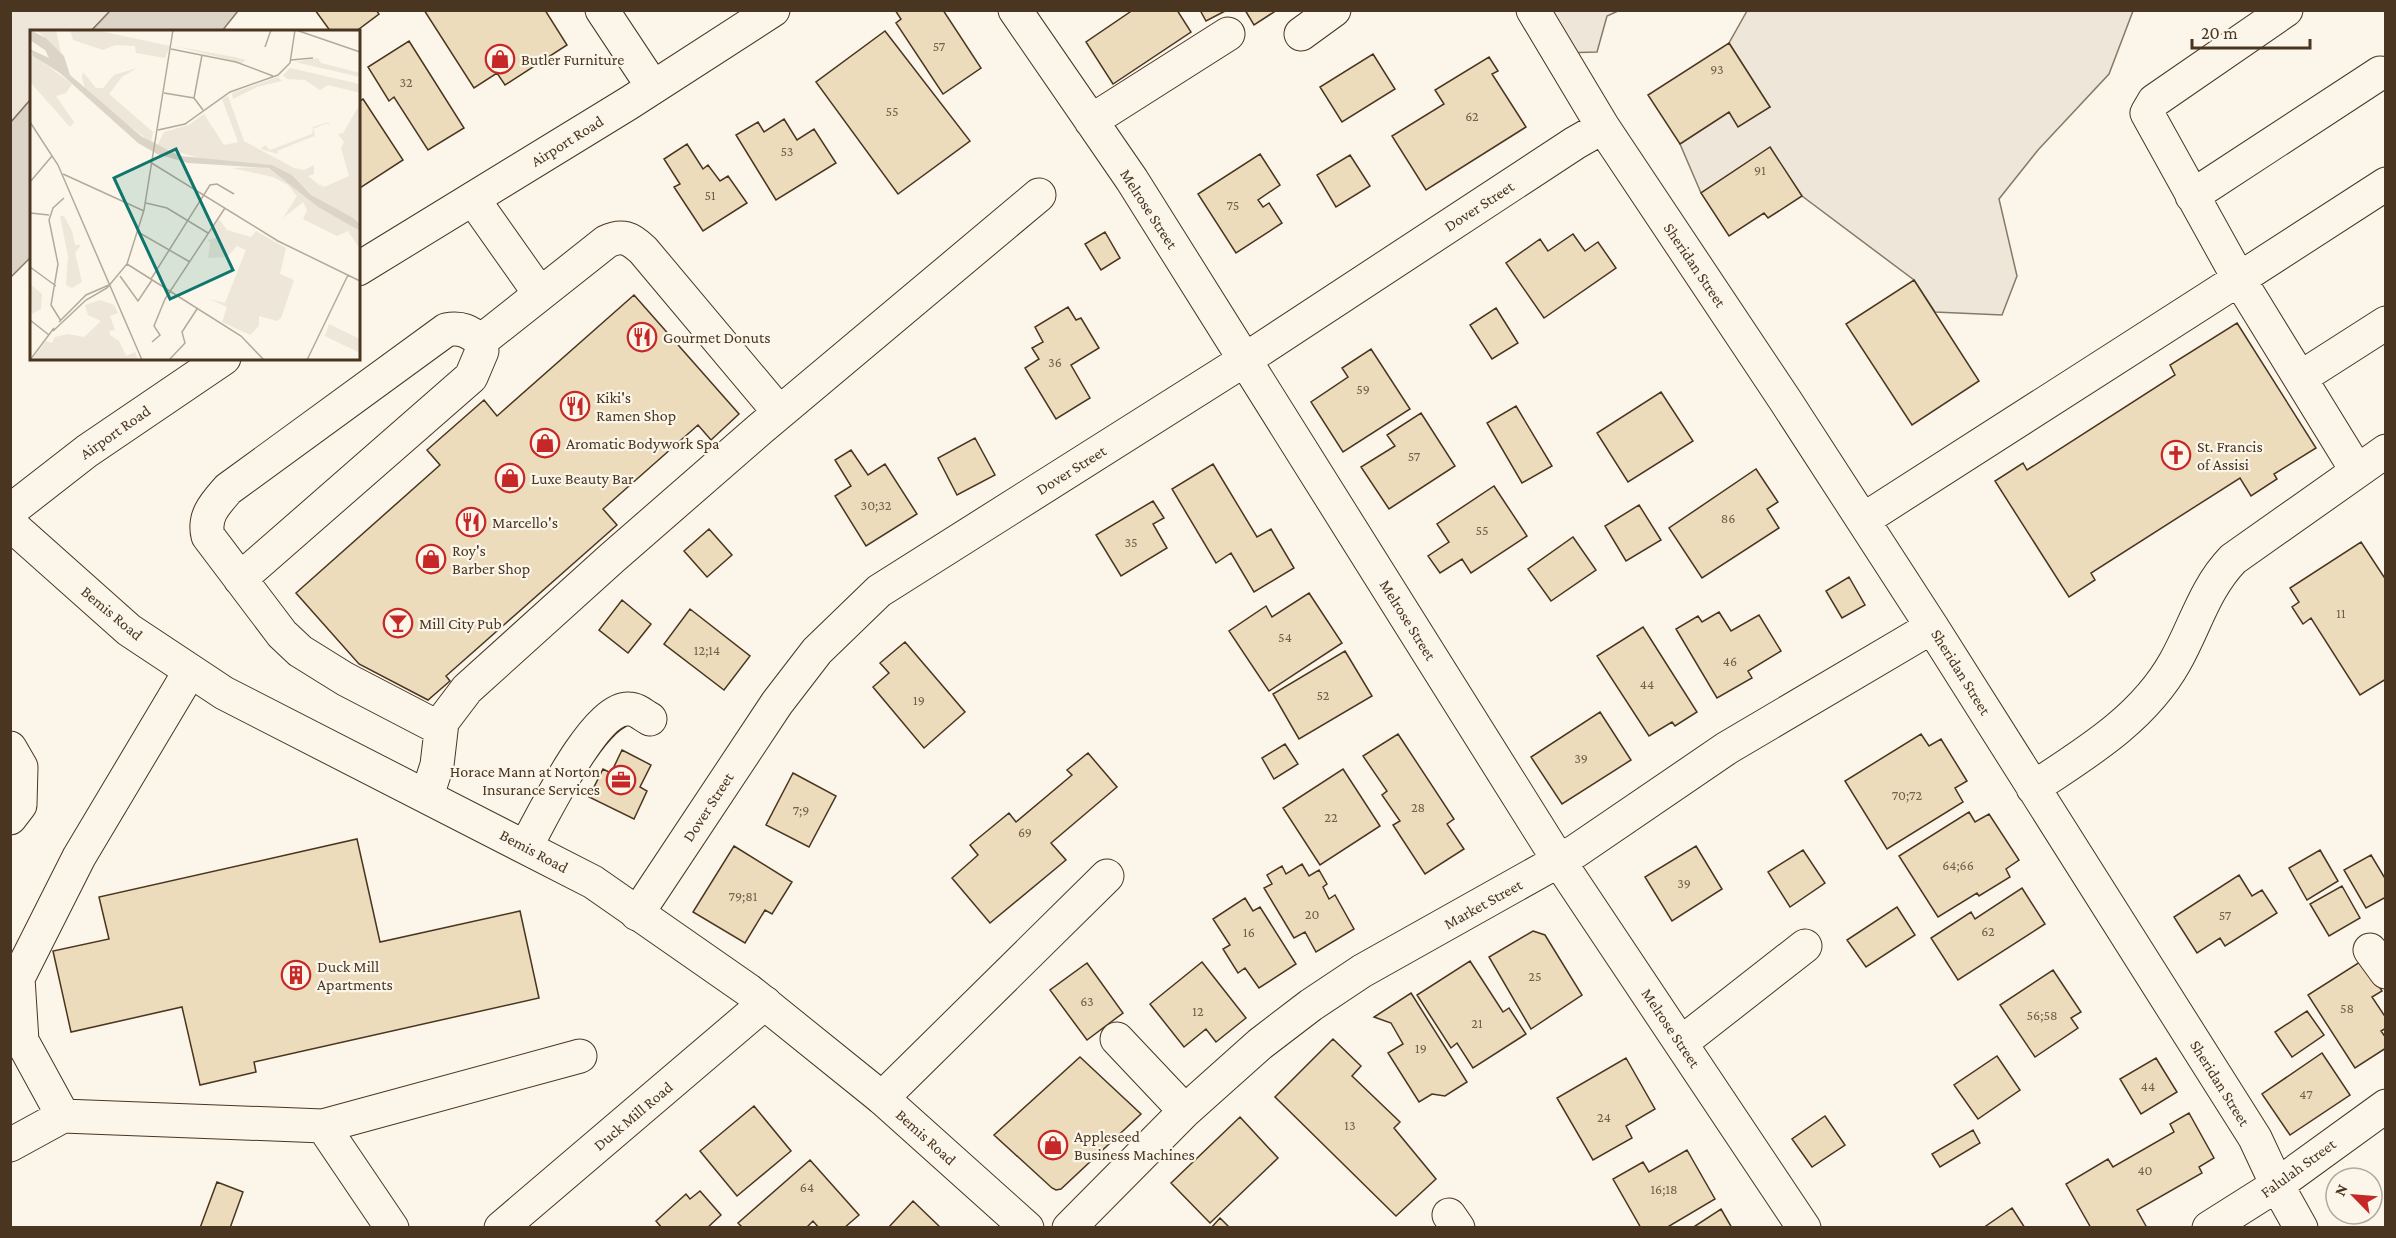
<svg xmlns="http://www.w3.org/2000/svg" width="2396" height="1238" viewBox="0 0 2396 1238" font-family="'Crimson Pro',serif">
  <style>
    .green { fill: #ede6d9; stroke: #887966; stroke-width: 1.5 }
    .water { fill: #dcd4c6; stroke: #887966; stroke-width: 1.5 }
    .building { fill: #ecdcbc; stroke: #4a3520; stroke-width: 1.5 }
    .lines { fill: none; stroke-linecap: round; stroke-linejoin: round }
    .minor-casing { stroke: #4a3520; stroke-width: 35 }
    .major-casing { stroke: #4a3520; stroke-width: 35 }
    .minor { stroke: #fbf6e9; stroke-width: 33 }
    .major { stroke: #fbf6e9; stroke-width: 33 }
    .labels { text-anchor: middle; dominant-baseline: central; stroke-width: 4.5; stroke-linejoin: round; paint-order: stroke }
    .number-label { font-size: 14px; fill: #725f47 }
    .poi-label { font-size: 16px; fill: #4a3520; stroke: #fbf6e9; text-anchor: start }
    .street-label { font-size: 16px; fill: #4a3520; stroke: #fbf6e9 }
    .inset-road { fill: none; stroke: #b4a999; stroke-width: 1.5 }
    .view { fill: #0f766e; fill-opacity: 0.15; stroke: #0f766e; stroke-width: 3 }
    .inset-edge { fill: none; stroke: #4a3520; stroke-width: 3 }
  </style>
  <rect width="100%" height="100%" fill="#fbf6e9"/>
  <path class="green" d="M11 11H110L91 31 32 32 31 99 11 122Z
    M1533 11H1618L1607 16 1597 52 1560 53Z
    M1747 11H2133L2109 74 2038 150 1999 199 2017 276 2002 315 1935 312 1914 280 1802 196 1770 148 1701 193 1680 144 1729 112 1770 107 1729 43Z"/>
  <path class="water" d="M110 11V10L238 11 222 31H91Z
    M31 99V257L11 277V122Z"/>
  <path class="building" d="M315 10H376L379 14 355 32H331Z
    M424 10H545L567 45 505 85 497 73 474 88Z
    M895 10H943L981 68 943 94 896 23 901 19Z
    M1133 10H1177L1191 32 1113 84 1086 42Z
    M1200 10H1227L1206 21Z
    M1245 10H1277L1254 25Z
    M885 31 970 141 898 194 816 82Z
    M409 41 464 128 428 150 394 97 389 101 368 67Z
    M1729 43 1770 107 1738 127 1729 112 1680 144 1648 95Z
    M1373 54 1395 89 1342 122 1320 87Z
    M1489 57 1498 71 1492 74 1526 127 1426 190 1392 136 1444 104 1435 90Z
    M363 99 403 160 360 188 358 102Z
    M784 119 797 140 814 129 836 163 776 200 736 135 758 122 764 132Z
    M687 144 703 169 708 165 720 181 728 176 747 203 703 231 674 187 680 184 664 159Z
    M1770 147 1802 196 1768 218 1764 213 1729 236 1701 193Z
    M1260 154 1280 185 1258 200 1263 207 1269 203 1282 223 1236 253 1198 194Z
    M1350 155 1370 186 1336 207 1317 175Z
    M1105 232 1120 258 1101 270 1085 244Z
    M1573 234 1585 251 1598 242 1616 268 1544 318 1506 263 1540 239 1548 251Z
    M1914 280 1979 381 1912 425 1846 324Z
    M634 295 739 414 711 440 698 425 603 509 617 525 446 676 450 681 428 700 359 664 296 593 440 465 427 450 484 400 497 416Z
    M1068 307 1076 320 1081 318 1099 348 1071 365 1090 398 1056 419 1025 368 1039 359 1032 348 1043 342 1035 327Z
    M1496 308 1518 343 1492 359 1470 325Z
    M2237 323 2316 448 2274 474 2277 479 2251 496 2240 478 2091 573 2095 580 2069 597 1995 481 2023 463 2027 470 2175 375 2170 365Z
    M1371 349 1410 409 1343 452 1311 402 1348 377 1342 368Z
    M1661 392 1693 441 1628 482 1597 433Z
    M1516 406 1552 466 1522 483 1487 423Z
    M1421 413 1455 466 1389 509 1361 467 1395 446 1387 435Z
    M975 438 995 475 957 495 938 458Z
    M851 450 868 475 885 464 917 514 866 546 835 496 851 486 835 460Z
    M1213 464 1257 537 1271 529 1294 568 1254 592 1231 553 1216 563 1172 489Z
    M1756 469 1778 502 1767 509 1779 528 1702 578 1669 528Z
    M1494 486 1527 536 1471 573 1462 559 1440 573 1428 556 1449 542 1437 524Z
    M1153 501 1164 518 1153 524 1167 548 1121 576 1096 535Z
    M1639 505 1661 540 1626 561 1605 526Z
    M709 529 732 555 707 577 684 551Z
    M1573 537 1596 570 1551 601 1528 569Z
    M2361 542 2386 580V679L2360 695 2311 618 2303 624 2292 607 2299 602 2290 588Z
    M1849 577 1865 605 1842 618 1826 591Z
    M1309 593 1342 643 1269 691 1229 631 1266 606 1272 617Z
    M622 600 651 624 628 653 599 630Z
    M690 609 750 656 724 690 664 644Z
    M1719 612 1731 631 1759 615 1781 651 1748 671 1752 678 1717 698 1676 629 1698 616 1702 622Z
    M1643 627 1697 712 1675 726 1672 722 1649 736 1597 656Z
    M905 642 965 712 924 748 873 687 889 673 880 663Z
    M1345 651 1372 696 1299 739 1273 694Z
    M1600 712 1631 760 1562 804 1531 757Z
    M1398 734 1454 819 1447 824 1464 849 1425 874 1393 825 1400 821 1382 795 1387 791 1363 756Z
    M1921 734 1929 746 1941 739 1967 781 1955 788 1963 802 1887 849 1845 781Z
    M1285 744 1298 764 1274 779 1262 758Z
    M622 750 651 765 640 787 647 791 634 819 589 797 603 769 611 773Z
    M1088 753 1117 787 1051 843 1066 860 990 923 952 878 978 855 970 845 1009 813 1016 822 1072 775 1067 770Z
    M1343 769 1380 826 1320 865 1283 808Z
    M793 773 836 796 809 847 766 825Z
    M1969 812 1975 822 1989 814 2019 860 2006 869 2010 877 1979 896 1977 893 1938 917 1899 856Z
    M357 839 380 942 520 911 539 998 254 1062 256 1072 200 1085 182 1007 71 1032 53 951 109 939 99 897Z
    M734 846 792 882 772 914 765 910 745 943 693 912Z
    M1696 846 1722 889 1672 921 1645 877Z
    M1803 850 1825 883 1790 907 1768 872Z
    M2320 850 2338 881 2307 900 2289 868Z
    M2371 855 2386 880V897L2366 908 2344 870Z
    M1302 864 1309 876 1319 870 1327 884 1323 887 1329 899 1335 895 1354 929 1316 952 1305 932 1294 938 1264 888 1272 884 1267 875 1282 866 1286 874Z
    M2239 875 2252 896 2262 890 2277 913 2225 946 2220 938 2197 953 2174 917Z
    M2342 886 2360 918 2329 936 2310 904Z
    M2022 888 2045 924 1958 980 1931 938 1971 912 1975 919Z
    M1245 898 1253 911 1260 907 1296 964 1259 988 1245 968 1238 973 1223 949 1230 945 1213 919Z
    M1897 907 1915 935 1866 967 1847 940Z
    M1533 931 1545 935 1582 995 1531 1029 1489 957Z
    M2363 960 2382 991 2372 997 2386 1018V1028L2381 1031 2386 1038V1048L2355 1068 2308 995Z
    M1470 961 1503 1012 1509 1008 1526 1034 1473 1068 1457 1043 1451 1048 1417 995Z
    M1202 962 1246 1018 1216 1042 1206 1029 1184 1047 1150 1004Z
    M1087 963 1123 1013 1087 1040 1050 990Z
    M2053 970 2081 1012 2071 1018 2078 1028 2035 1057 2000 1005Z
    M1411 993 1467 1082 1445 1096 1432 1094 1419 1102 1388 1053 1403 1044 1391 1023 1374 1017Z
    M2307 1011 2324 1035 2292 1057 2275 1032Z
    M1333 1039 1361 1066 1352 1076 1400 1122 1394 1128 1436 1179 1396 1216 1275 1097Z
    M2322 1053 2350 1095 2290 1135 2262 1094Z
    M1997 1056 2020 1090 1978 1119 1954 1085Z
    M1080 1057 1141 1114 1061 1189 1056 1190 1052 1188 994 1135Z
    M1626 1058 1655 1109 1626 1126 1632 1138 1593 1160 1557 1098Z
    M2156 1058 2177 1092 2141 1114 2120 1079Z
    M754 1106 791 1151 737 1196 700 1151Z
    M2189 1113 2214 1158 2199 1167 2202 1173 2137 1210 2146 1226 2144 1228H2091L2066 1184 2108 1159 2113 1167 2174 1132 2170 1124Z
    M1825 1116 1845 1145 1812 1167 1792 1139Z
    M1240 1117 1278 1158 1210 1223 1171 1183Z
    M1973 1130 1980 1143 1940 1167 1932 1154Z
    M1687 1150 1715 1199 1666 1228H1641L1613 1179 1643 1162 1649 1172Z
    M810 1160 859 1215 844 1228H819L813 1221 806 1228H743L738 1223Z
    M217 1182 243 1192 230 1228H200Z
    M700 1191 721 1215 707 1228H662L656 1221 686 1194 690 1199Z
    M913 1201 941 1228H888Z
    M2012 1208 2025 1228H1983Z
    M1721 1209 1732 1228H1692Z
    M1220 1218 1230 1228H1211Z"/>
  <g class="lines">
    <g class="minor-casing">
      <path id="minor" d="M602 10 653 87
        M1015 10 1132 180 1559 861 1804 1228
        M1533 10 1603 127 1785 400 1932 627 2255 1138 2277 1185 2301 1228
        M2286 10 2154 101 2147 113 2239 279 2386 184
        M1301 34 1334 10
        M1091 121 1228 34
        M2192 196 2380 73
        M473 199 540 294
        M481 341 606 242C622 234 630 238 643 250L779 412
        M2300 378 2386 323
        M1863 520 2239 279 2357 471
        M240 579 471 377 482 351 481 341C469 331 461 327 446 330L228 489C215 504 203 516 208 536L282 634 300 651 345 679 441 729
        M190 671 79 857 18 978 22 1041 63 1116 323 1126 392 1228
        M10 748 21 767 20 805 10 818
        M2033 788C2086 753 2143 719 2175 662 2195 627 2204 589 2233 559L2386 451
        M427 796 437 765 442 722 467 689 612 558 760 429 1039 195
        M526 846C542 818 594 707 629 709 637 709 644 716 650 719
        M637 914 777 703 817 651 879 591 1246 359 1575 143 1603 127
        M2370 950 2386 972
        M1117 1039 1185 1111
        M1681 1043 1805 946
        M882 1098 1107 876
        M323 1126 580 1056
        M10 1145 63 1116
        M1449 1215 1458 1228
        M501 1228 765 1003
        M1069 1228 1185 1111 1260 1044 1311 1005 1362 971 1576 851 1727 748 1932 627
        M2209 1228 2277 1185 2386 1106"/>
    </g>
    <g class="major-casing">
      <path id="major" d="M358 269 629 103 773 10
        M10 511 87 451 224 358
        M10 524 129 630 224 693 593 882 748 990 882 1098 1027 1228"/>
    </g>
    <use href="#minor" class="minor"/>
    <use href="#major" class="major"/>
  </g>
  <defs>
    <g id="shop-ring" transform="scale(1.5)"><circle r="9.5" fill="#fbf6e9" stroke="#c62828" stroke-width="1.5"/><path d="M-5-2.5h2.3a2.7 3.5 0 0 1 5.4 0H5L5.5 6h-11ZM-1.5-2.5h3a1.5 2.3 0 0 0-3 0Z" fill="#c62828"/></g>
    <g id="restaurant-ring" transform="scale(1.5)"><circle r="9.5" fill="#fbf6e9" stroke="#c62828" stroke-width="1.5"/><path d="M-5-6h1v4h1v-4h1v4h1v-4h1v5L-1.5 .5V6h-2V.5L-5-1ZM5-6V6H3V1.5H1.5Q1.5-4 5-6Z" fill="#c62828"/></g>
    <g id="church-ring" transform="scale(1.5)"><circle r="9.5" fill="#fbf6e9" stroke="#c62828" stroke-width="1.5"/><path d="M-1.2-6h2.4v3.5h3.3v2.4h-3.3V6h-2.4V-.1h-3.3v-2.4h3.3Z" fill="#c62828"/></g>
    <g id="bar-ring" transform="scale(1.5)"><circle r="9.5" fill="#fbf6e9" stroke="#c62828" stroke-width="1.5"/><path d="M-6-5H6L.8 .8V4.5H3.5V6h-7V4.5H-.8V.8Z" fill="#c62828"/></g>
    <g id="office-ring" transform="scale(1.5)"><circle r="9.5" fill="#fbf6e9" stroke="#c62828" stroke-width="1.5"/><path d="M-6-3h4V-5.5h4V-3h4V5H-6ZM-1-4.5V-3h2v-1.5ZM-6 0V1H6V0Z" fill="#c62828"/></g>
    <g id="building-ring" transform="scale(1.5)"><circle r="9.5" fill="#fbf6e9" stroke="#c62828" stroke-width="1.5"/><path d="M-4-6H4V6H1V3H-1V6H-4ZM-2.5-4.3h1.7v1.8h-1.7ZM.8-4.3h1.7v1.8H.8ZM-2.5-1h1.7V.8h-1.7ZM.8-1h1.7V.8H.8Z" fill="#c62828"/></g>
  </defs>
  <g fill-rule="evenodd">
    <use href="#shop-ring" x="500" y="59"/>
    <use href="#restaurant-ring" x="642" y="337"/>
    <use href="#restaurant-ring" x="575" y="406"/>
    <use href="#shop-ring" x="545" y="443"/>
    <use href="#church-ring" x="2176" y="455"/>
    <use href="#shop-ring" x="510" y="478"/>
    <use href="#restaurant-ring" x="471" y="522"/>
    <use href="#shop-ring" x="431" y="559"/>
    <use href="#bar-ring" x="398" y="623"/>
    <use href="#office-ring" x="621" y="780"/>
    <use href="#building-ring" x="296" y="975"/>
    <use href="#shop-ring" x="1053" y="1145"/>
  </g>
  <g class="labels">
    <g class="number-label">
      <text x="939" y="46">57</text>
      <text x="1717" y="69">93</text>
      <text x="406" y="82">32</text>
      <text x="892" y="111">55</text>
      <text x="1472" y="116">62</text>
      <text x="787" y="151">53</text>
      <text x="1760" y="170">91</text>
      <text x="710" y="195">51</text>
      <text x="1233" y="205">75</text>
      <text x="1055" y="362">36</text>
      <text x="1363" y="389">59</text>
      <text x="1414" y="456">57</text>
      <text x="876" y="505">30;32</text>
      <text x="1728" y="518">86</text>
      <text x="1482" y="530">55</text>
      <text x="1131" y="542">35</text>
      <text x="2341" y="613">11</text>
      <text x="1285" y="637">54</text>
      <text x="707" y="650">12;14</text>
      <text x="1730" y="661">46</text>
      <text x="1647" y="684">44</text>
      <text x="1323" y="695">52</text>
      <text x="919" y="700">19</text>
      <text x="1581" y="758">39</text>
      <text x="1907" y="795">70;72</text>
      <text x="1418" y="807">28</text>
      <text x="801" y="810">7;9</text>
      <text x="1331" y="817">22</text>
      <text x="1025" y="832">69</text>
      <text x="1958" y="865">64;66</text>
      <text x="1684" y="883">39</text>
      <text x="743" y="896">79;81</text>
      <text x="1312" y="914">20</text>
      <text x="2225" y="915">57</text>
      <text x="1988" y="931">62</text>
      <text x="1249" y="932">16</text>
      <text x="1535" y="976">25</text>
      <text x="1087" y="1001">63</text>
      <text x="2347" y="1008">58</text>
      <text x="1198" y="1011">12</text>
      <text x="2042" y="1015">56;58</text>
      <text x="1477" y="1023">21</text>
      <text x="1421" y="1048">19</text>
      <text x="2148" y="1086">44</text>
      <text x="2306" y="1094">47</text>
      <text x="1604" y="1117">24</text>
      <text x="1350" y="1125">13</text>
      <text x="2145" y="1170">40</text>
      <text x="807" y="1187">64</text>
      <text x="1664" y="1189">16;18</text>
    </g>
    <g class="poi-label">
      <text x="521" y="59">Butler Furniture</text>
      <text x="663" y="337">Gourmet Donuts</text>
      <text x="596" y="397">Kiki's<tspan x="596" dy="18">Ramen Shop</tspan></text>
      <text x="566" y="443">Aromatic Bodywork Spa</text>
      <text x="2197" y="446">St. Francis<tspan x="2197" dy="18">of Assisi</tspan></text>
      <text x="531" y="478">Luxe Beauty Bar</text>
      <text x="492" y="522">Marcello's</text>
      <text x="452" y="550">Roy's<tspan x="452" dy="18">Barber Shop</tspan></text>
      <text x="419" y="623">Mill City Pub</text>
      <text x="600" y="771" text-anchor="end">Horace Mann at Norton<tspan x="600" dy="18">Insurance Services</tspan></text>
      <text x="317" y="966">Duck Mill<tspan x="317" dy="18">Apartments</tspan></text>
      <text x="1074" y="1136">Appleseed<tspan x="1074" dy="18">Business Machines</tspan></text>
    </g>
    <g class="street-label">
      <text transform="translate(567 141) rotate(-32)">Airport Road</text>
      <text transform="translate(1479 206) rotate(-33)">Dover Street</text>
      <text transform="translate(1149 209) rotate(57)">Melrose Street</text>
      <text transform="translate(1695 265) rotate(56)">Sheridan Street</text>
      <text transform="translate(115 432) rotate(-35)">Airport Road</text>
      <text transform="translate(1071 470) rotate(-32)">Dover Street</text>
      <text transform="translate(112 613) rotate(40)">Bemis Road</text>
      <text transform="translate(1408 620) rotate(58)">Melrose Street</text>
      <text transform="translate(1961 672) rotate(58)">Sheridan Street</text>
      <text transform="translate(708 807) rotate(-57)">Dover Street</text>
      <text transform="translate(534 851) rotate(28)">Bemis Road</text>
      <text transform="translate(1483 904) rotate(-29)">Market Street</text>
      <text transform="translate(1671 1028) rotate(56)">Melrose Street</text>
      <text transform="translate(2220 1083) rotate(58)">Sheridan Street</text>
      <text transform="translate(633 1116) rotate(-40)">Duck Mill Road</text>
      <text transform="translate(926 1137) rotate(42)">Bemis Road</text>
      <text transform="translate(2298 1168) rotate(-36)">Falulah Street</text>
    </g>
  </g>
  <g transform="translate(30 30)">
    <rect width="330" height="330" fill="#fbf6e9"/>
    <path d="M6 0H26L31 23 16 8ZM40 0H65L140 16 135 28 106 23 105 16 85 15 73 20 43 10ZM144 16 204 27 216 30 212 33ZM0 23 42 54 36 63 26 66 44 92 40 97 0 52ZM288 28 291 33 330 43V47L265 32ZM107 38 92 47 79 64 123 102 121 112 68 72 55 58 52 48 53 42 66 58H73L84 45ZM260 38 325 53 330 55V63L298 55 290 60 275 50 257 49 253 45ZM248 47 252 51 227 57 203 69 202 63ZM198 66 214 111 264 138 274 140 284 135V144L278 146 293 158 289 153 294 157 319 146 311 118 314 112 308 104 313 103 330 74V194L281 165 262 145 242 135 180 131 127 116 134 102 159 95 174 84 194 115 208 112 192 69ZM298 92 300 96 297 93 283 99 286 109 284 106 247 121 248 124 231 119 235 115 240 120 282 104 283 97ZM231 137 242 139 288 177 330 201V219L318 201 307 206 273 189 277 180 273 172 253 188 267 166 258 155 243 147 202 138ZM30 186H34L42 201 45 215H51L45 223 52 252 42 258 36 255 38 226ZM189 189 197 200 221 207 226 201 256 218 250 244 264 250 251 288 247 291 229 286V296L220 305 192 292 197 277 179 269 195 273 216 220 207 216 197 227 178 228 180 212 177 210 190 207 181 201ZM0 254 12 264 11 279 2 284ZM70 270 84 275 88 283 80 286 85 300 79 301 80 305 89 311 96 326 105 322 108 330H2L16 311 22 313 25 307 38 304 54 307 71 291 58 285 55 275ZM299 294 330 309V323L295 306Z" fill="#ede6d9"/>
    <path d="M0 0 16 8 34 26 40 45 111 106 150 126 242 135 262 145 281 165 323 188 330 194V201L288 177 239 138 158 133 127 124 108 113 30 43 3 26 0 19 19 28 15 20 0 10Z" fill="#dcd4c6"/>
    <path class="inset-road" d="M266 0 330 22M235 17 241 0M141 19 206 32 243 46M261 30 283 28M134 63 164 68 173 80M164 68 172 25M0 92 28 135 112 330M128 100 155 94 200 62 248 45 260 33 265 0M120 132 248 211 330 251M33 144 114 181M0 152 22 126M116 173 137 178 178 203M0 183 19 185M108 202 160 232M97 234 211 306 234 330M0 237 26 256M90 246 108 271 122 250M121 249 180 155 187 154 204 164M0 290 19 305M31 291 21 275 28 234 19 190 23 178 34 168M29 292 56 265 79 255M23 301 56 270 77 258 97 234 114 180 143 0M122 312 130 305 124 296 135 269 195 178M0 330 24 298M139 330 155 313 152 302 167 279M277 330 318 245"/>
    <path class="view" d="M146 119 203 240 140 269 84 148Z"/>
    <rect width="330" height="330" class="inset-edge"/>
  </g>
  <rect width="2396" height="1238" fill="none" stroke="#4a3520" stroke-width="24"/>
  <g transform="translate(2354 1196) rotate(295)"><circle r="28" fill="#fbf6e9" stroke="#b4a999" stroke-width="1.5"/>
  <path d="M0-4.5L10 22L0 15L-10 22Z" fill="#c62828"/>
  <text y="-9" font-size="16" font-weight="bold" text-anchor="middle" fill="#4a3520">N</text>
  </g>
  <path d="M2192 39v9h118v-9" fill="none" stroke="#4a3520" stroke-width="3"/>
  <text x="2201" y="39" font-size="18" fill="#4a3520" stroke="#fbf6e9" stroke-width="4.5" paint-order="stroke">20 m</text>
</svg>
